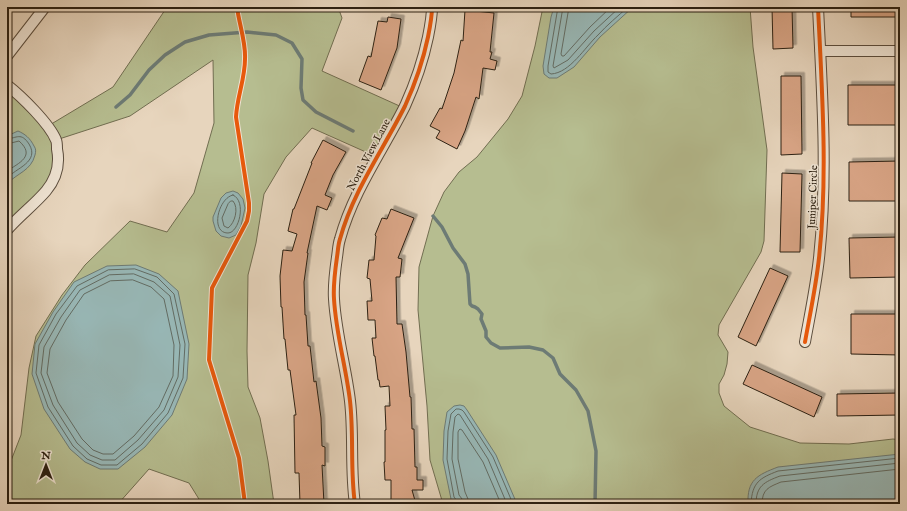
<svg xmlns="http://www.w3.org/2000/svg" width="907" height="511" viewBox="0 0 907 511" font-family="'IM FELL English',serif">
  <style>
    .green { fill: #b6bd90; stroke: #716e51 }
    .water { fill: #98b8b7; stroke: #6d7b75 }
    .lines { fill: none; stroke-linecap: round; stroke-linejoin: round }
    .shore { stroke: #626c64; stroke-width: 1 }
    .stream { stroke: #6d7b75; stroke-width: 3.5 }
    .building { fill: #d9a586; stroke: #2c2012; filter: url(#shadow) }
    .minor-casing { stroke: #5b4d3d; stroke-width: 12 }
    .minor { stroke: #efe4d4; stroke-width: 10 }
    .cycleway-casing { stroke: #efe4d4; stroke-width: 6 }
    .cycleway { stroke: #e8590c; stroke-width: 4 }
    .labels { text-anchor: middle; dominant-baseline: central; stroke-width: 3; stroke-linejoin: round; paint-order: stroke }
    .street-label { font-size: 11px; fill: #2c2012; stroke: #efe4d4 }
  </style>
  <defs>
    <filter id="shadow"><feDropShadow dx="3.5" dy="-3.5" stdDeviation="0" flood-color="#0004"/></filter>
  </defs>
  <rect width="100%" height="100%" fill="#e7d5bd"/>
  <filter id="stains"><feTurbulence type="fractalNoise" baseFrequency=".005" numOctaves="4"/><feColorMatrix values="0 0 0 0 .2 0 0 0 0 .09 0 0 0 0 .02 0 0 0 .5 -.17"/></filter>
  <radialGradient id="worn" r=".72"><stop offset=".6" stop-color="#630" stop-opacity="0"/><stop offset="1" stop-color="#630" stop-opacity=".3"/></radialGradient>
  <path class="green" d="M169 7H338L342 18 322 71 404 108 377 157 312 128 286 157 264 194 256 243 248 275 247 351 248 387 260 418 268 461 274 504H202L189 483 149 469 118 504H7V471L21 435 29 368 36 336 62 295 85 265 130 221 167 232 194 193 214 123 213 60 130 116 56 140 57 170 7 230V85L48 126 113 87 165 10Z
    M543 7H750L753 47 767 150 764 241 761 252 757 259 719 325 718 335 728 352 727 364 724 375 719 384V393L724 406 750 427 800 443 849 444 893 439 900 440V504H443L430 460 427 406 418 310 419 267 433 216 444 192 459 172 477 157 508 119 522 96 535 46Z"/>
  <path class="water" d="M554 7H633L600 37 574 67 557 78H549L544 74 543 66 551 17Z
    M18 131C25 134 30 138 34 146 36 149 36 151 35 155 31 171 17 173 7 184V136Z
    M233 191 238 193 243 199 245 208 241 226 236 235 229 238 221 236 216 231 213 221V217L221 198 226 193Z
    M136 265 159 274 178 291 189 344 187 379 172 415 145 447 118 469H100L85 462 70 449 44 409 32 374 35 344 53 312 74 282 107 266Z
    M460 405 464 406 467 410 496 455 517 504H454L451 499 443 460 444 431 447 412 454 406Z
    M900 454V504H748C747 480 757 475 778 467Z"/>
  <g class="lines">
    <path class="shore" d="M558 7 548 66V72L551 74C570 73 585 47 598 35 607 25 618 16 628 7
      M563 7 553 66 554 68 568 60 594 31 620 7
      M569 7 561 54 562 56H564L590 27 611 7
      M7 139C17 138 21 132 29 144 40 162 16 168 7 178
      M7 144 19 141C36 156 19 163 7 171
      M233 195C247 201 239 233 228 233 210 233 218 198 233 195Z
      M231 201H233C239 208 235 223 228 228L224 226 222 218 228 204Z
      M135 269 157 277 174 294 185 344 183 378 168 413 142 444 117 465H101L87 459 73 446 48 407 36 373 39 345 56 314 77 286 108 270Z
      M134 274 154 282 170 296 180 345 178 377 164 410 138 440 115 460H102L90 455 77 443 53 405 41 373 44 347 61 317 80 290 109 275Z
      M133 280 151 287 164 299 174 345 173 376 159 407 134 436 113 454H103L93 450 82 439 58 402 47 373 50 349 66 320 84 294 110 281Z
      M457 504V501L454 497 447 459 448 431 451 414 456 409H459L462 410 464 412 493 457 513 504
      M462 504V499L459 495 452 459 453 432 455 417 458 414 460 415 488 459 507 504
      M468 504V499L465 492 458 459V432L459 430 460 429 462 430 483 462 501 504
      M751 504C752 482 760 478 778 471L900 458
      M756 504C756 486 764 482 780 476L900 463
      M762 504C762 489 769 487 781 482L900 469"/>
    <path class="stream" d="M116 107 130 95 149 70 165 55 185 42 209 35 247 32 276 35 292 43 302 59 301 88 303 100 316 112 353 131
      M433 216 442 227 453 248 465 264 468 274 470 304 472 306 475 307 478 309 482 314 481 319 486 331V337L491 343 500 348 529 347 543 350 553 358 560 374 576 390 588 411 596 451 595 504"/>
  </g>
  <path class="building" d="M772 7H792L793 48 773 49Z
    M851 7H900V17H851Z
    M465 10 494 13 490 52H492L490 59 497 61 495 70 483 68 479 99 476 97 465 131 457 149 436 138 440 131 430 126 440 108 442 109 454 73 461 40 463 41Z
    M388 17 401 19 397 48 381 90 359 81 368 56 371 57 378 21 387 22Z
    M781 76H801L802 154 781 155Z
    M848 85H900V125H848Z
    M323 140 346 152 333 175 325 195 332 198 327 210 317 206 307 253H308L304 282 305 315H306L308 346H310L314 382 316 381 321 418 322 446 325 447V466L322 465 324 504H300L299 473H295L294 415H296L290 370H288L285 339H284L282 307H281L280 276 283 250 292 251 297 234 288 231 293 209H294L312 163H311Z
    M900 161V201H849V162Z
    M782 173 802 174 800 252H780Z
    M391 209 414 218 398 258 402 259 400 277H396L397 324H402L406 352 410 397H411L412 429H414L415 467H417V480H423V490H412L416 504H391V480H385L384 462H385V430H386L385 406H390L389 386 380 387 379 380H378L375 356H374L372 338H376L375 320H368L367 301H372L370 279 367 278 369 260H374L376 236 375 235 382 218 387 219Z
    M900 237V277L850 278 849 238Z
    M770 268 788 276 756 346 738 337Z
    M851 314H900V355L851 354Z
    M752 365 822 397 814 417 743 384Z
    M900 393V415L837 416V394Z"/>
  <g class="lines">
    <g class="minor-casing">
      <path id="minor" d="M820 51H900
        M7 56 45 7
        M7 85C21 96 49 123 56 140 57 142 57 146 57 149 60 164 56 179 46 191 34 205 19 216 7 230
        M805 342C810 314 816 286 819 258 828 175 822 91 818 7
        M355 504C350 470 354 435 350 401 346 367 336 334 334 299 333 285 335 271 337 257 338 251 338 245 340 239 353 191 383 150 405 106 415 84 423 61 428 37 430 27 432 17 432 7"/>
    </g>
    <use href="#minor" class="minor"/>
    <g class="cycleway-casing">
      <path id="cycleway" d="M237 7C239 24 246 42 245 59 245 79 237 97 236 117L249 203V211L247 221 212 288 209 360 239 458 245 504
        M805 342C810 314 816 286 819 258 828 175 822 91 818 7
        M355 504C350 470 354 435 350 401 346 367 336 334 334 299 333 285 335 271 337 257 338 251 338 245 340 239 353 191 383 150 405 106 415 84 423 61 428 37 430 27 432 17 432 7"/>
    </g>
    <use href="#cycleway" class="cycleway"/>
  </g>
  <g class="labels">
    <g class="street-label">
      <text transform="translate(369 155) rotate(-62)">North View Lane</text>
      <text transform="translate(813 197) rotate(-88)">Juniper Circle</text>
    </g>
  </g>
  <rect width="907" height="511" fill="none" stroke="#e7d5bd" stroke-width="24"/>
  <rect x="8" y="8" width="891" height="495" fill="none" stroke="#2c2012" stroke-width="2"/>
  <rect x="12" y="12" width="883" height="487" fill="none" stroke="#2c2012"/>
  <g transform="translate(46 465)" stroke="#efe4d4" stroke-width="3" paint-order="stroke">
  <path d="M0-3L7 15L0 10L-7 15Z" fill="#2c2012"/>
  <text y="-6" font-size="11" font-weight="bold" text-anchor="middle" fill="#2c2012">N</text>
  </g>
  <rect width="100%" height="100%" filter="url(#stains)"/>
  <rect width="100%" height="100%" fill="url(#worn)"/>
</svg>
